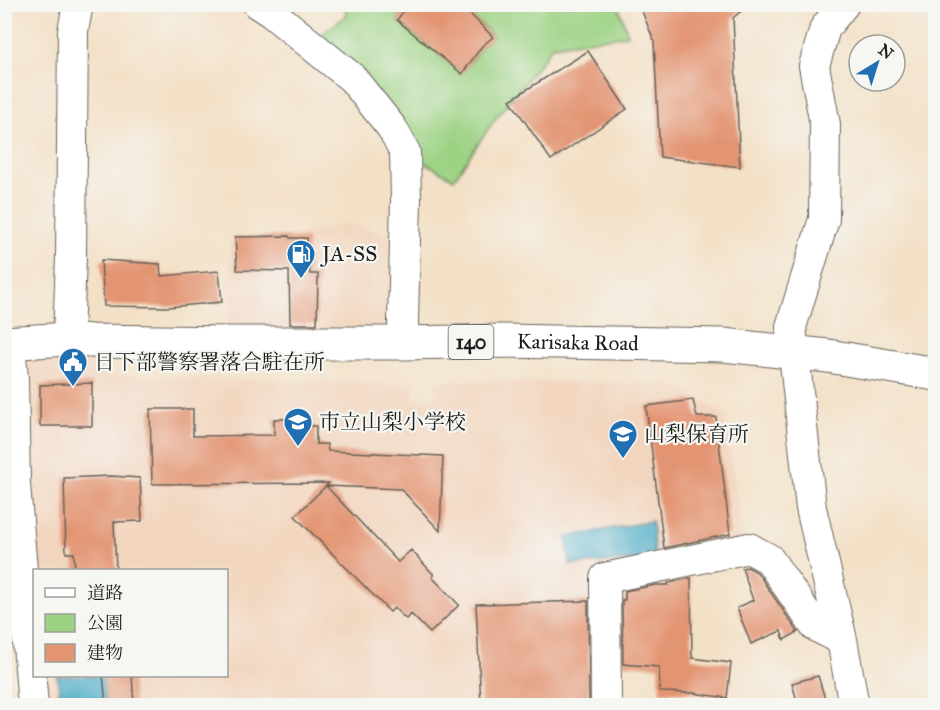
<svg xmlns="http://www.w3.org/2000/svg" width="940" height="710" viewBox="0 0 940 710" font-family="'IM FELL Great Primer','Noto Serif JP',serif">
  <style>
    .built { fill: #f2d5be }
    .green { fill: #9cd283; stroke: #5c7750; stroke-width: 1.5 }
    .water { fill: #45a8c5; stroke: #306270; stroke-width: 1.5 }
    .building { fill: #e39472 }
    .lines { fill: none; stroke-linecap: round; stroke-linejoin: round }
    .minor-casing { stroke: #676158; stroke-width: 32 }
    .highway-casing { stroke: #676158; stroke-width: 35 }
    .minor { stroke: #fff; stroke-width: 30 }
    .highway { stroke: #fff; stroke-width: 33 }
    .labels { text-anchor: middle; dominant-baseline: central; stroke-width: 4.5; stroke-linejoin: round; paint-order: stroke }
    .shield { fill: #f6f6f2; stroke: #5d5d5c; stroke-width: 1.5 }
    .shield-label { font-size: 20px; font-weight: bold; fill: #1c1c1c }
    .poi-label { font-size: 21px; fill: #1c1c1c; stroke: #f6f6f2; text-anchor: start }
    .street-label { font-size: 21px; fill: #1c1c1c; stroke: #f6f6f2 }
  </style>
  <rect width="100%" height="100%" fill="#f6f6f2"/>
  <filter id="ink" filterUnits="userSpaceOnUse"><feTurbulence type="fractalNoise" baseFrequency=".0167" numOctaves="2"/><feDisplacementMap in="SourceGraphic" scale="12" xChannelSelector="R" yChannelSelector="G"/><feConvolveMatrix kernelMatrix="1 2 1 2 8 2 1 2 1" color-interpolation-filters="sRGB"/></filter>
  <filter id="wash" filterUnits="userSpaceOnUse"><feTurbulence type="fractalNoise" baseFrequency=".008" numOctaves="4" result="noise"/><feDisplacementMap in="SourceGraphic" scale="24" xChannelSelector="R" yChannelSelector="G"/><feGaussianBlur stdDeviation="1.35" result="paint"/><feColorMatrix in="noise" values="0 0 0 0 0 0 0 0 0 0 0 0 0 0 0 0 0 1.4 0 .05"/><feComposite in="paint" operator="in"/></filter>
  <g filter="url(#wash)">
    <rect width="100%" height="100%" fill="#f3e1c7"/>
    <path class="built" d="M348 223 399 237 404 343H229L230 238 289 236 316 231Z
      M91 341 109 375 413 385 414 399H435L436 380 672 384 704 401 724 414 744 547 605 569 606 705H48L46 676H226V570H34L10 343Z"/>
    <path class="green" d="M342 4 408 5 397 20 462 74 482 46 493 36 465 9 458 14 448 5H618L628 35 552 46 538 66 495 119 454 179 405 152 309 44 347 15Z"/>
    <path class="water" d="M652 521 655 559 570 565 566 537Z
      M57 676H103L106 705H61Z"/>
    <g id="blocks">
      <path class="building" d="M408 4H448L458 14 465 9 493 37 482 46 462 74 397 20Z
        M639 4H749L733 18 740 167 660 157 654 41Z
        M588 51 627 109 551 160 510 100Z
        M289 236 290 238H307L310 274H318L317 324H290L289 271 237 270 235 237Z
        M101 260 160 264 161 276 219 271 222 302 168 307 104 306Z
        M92 383V426H40V385Z
        M693 400 697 417H716L730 534 664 548 646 406Z
        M150 409H193V436L274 435V419H299V426H316V444H327L328 451 443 456 440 531 401 489 326 486 329 483 152 484Z
        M111 476 140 478 142 521 114 522 116 570H75L74 553H66L64 478Z
        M326 486 398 562 411 550 434 575 432 577 459 605 430 633 411 614 406 619 394 608 390 612 295 516Z
        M748 567 757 572 798 632 784 640 781 631 751 644 737 608 753 600 742 568Z
        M691 578 692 658 731 663 727 698 693 693 660 692 659 667 623 664 622 600H625V591L656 585H668V583Z
        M588 601 589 705H481L476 604Z
        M103 675H132L134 705H106Z
        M818 676 827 705H798L792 683Z"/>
    </g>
  </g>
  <g filter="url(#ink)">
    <use href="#blocks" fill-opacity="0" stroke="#676158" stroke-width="1.5"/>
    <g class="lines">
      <g class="minor-casing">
        <path id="minor" d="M258 4 272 13 352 78 392 128 405 152 406 200 403 321 404 343
          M844 4 825 28 814 66 825 124 824 219 791 327 811 508 842 640 854 706
          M68 339 71 256 73 31 78 4
          M10 343 13 378 15 484 33 706
          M606 706 605 578 749 548 769 559 815 626 842 640"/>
      </g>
      <g class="highway-casing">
        <g id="highway">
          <path id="s1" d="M4 343 68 339 91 341 229 343H404L503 341 723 345 828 356 936 374"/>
        </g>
      </g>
      <use href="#minor" class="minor"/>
      <use href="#highway" class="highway"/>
    </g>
  </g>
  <defs>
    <g id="fuel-pin" transform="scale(1.5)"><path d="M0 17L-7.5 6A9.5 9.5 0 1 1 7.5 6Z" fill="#1f6fb2" stroke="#f6f6f2"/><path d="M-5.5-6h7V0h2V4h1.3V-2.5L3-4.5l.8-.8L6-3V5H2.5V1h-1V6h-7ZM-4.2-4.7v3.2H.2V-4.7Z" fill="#fff"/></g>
    <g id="civic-pin" transform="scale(1.5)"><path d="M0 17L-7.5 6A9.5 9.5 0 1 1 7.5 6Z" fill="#1f6fb2" stroke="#f6f6f2"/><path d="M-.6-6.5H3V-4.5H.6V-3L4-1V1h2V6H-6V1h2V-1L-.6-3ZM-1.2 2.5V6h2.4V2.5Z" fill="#fff"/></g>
    <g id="school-pin" transform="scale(1.5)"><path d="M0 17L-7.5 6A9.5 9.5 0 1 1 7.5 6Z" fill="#1f6fb2" stroke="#f6f6f2"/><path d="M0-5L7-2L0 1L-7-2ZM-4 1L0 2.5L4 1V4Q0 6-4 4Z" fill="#fff"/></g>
  </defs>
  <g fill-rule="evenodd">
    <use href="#fuel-pin" x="301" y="254"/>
    <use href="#civic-pin" x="73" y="362"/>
    <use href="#school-pin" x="298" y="422"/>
    <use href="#school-pin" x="623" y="434"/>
  </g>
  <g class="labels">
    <rect class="shield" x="448.5" y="325" width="45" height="34" rx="4.5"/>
    <g class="shield-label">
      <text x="471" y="342">140</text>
    </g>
    <g class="poi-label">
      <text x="322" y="254">JA-SS</text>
      <text x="94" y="362">日下部警察署落合駐在所</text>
      <text x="319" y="422">市立山梨小学校</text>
      <text x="644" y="434">山梨保育所</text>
    </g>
    <g class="street-label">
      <text stroke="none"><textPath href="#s1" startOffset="574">Karisaka Road</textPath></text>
    </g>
  </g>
  <rect width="940" height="710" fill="none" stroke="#f6f6f2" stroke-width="24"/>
  <rect x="33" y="569" width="195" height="108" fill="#f6f6f2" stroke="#9f9f9c" stroke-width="1.5"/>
  <rect x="45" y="588" width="30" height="9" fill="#ffffff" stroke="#9f9f9c" stroke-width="1.5"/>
  <text x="87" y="599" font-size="18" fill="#1c1c1c">道路</text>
  <rect x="45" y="614" width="30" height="18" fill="#9cd283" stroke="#9f9f9c" stroke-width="1.5"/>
  <text x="87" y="629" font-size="18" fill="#1c1c1c">公園</text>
  <rect x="45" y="644" width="30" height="18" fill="#e39472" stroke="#9f9f9c" stroke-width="1.5"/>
  <text x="87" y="659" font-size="18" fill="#1c1c1c">建物</text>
  <g transform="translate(877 63) rotate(38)"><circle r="28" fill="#f6f6f2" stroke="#9f9f9c" stroke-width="1.5"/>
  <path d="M0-4.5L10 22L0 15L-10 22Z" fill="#1f6fb2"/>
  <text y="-9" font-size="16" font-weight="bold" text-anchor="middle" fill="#1c1c1c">N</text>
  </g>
</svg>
